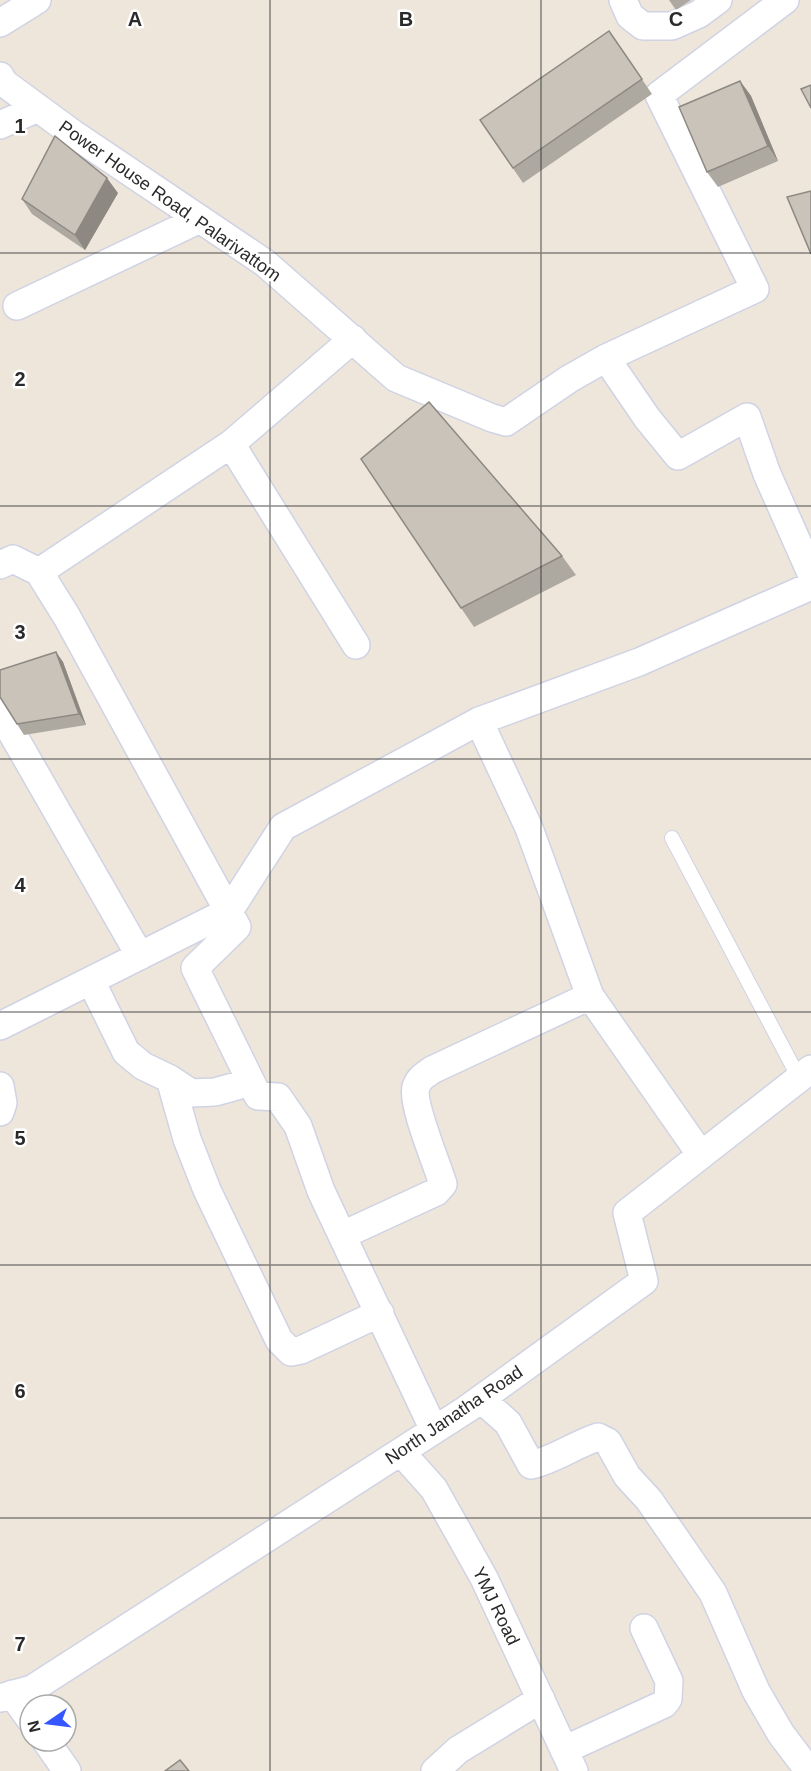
<svg xmlns="http://www.w3.org/2000/svg" width="811" height="1771" viewBox="0 0 811 1771" font-family="Helvetica,sans-serif">
  <style>
    .lines { fill: none; stroke-linecap: round; stroke-linejoin: round }
    .lane-casing { stroke: #cfd3e4; stroke-width: 16 }
    .street-casing { stroke: #cfd3e4; stroke-width: 30 }
    .lane { stroke: #fff; stroke-width: 14 }
    .street { stroke: #fff; stroke-width: 27 }
    .wall { fill: #ada8a0 }
    .shaded-wall { fill: #8d8882 }
    .building { fill: #c9c3ba; stroke: #8d8882; stroke-width: 1.5 }
    .grid { fill: none; stroke: #2a2a2a; stroke-width: 1.5; stroke-opacity: 0.55 }
    .labels { text-anchor: middle; dominant-baseline: central; stroke-width: 5; stroke-linejoin: round; paint-order: stroke }
    .street-label { font-size: 18px; fill: #2a2a2a; stroke: #fff }
    .grid-label { font-size: 20px; text-anchor: middle; font-weight: bold; fill: #2a2a2a; stroke: #fff; stroke-width: 5; stroke-linejoin: round; paint-order: stroke }
  </style>
  <rect width="100%" height="100%" fill="#eee6da"/>
  <g class="lines">
    <g class="lane-casing">
      <path id="lane" d="M672 838 799 1078"/>
    </g>
    <g class="street-casing">
      <path id="street" d="M623 0 630 16 643 26H672L699 14 718 0
        M0 23 37 0
        M0 76 4 83 72 133 265 263 396 378 492 418 506 422 569 379 606 358 647 418 678 456 747 417 767 474 811 573
        M0 125 38 108
        M17 306 200 219
        M606 358 755 289 659 95 785 0
        M231 444 356 645
        M0 565 13 559 39 572 231 444 353 339
        M39 572 67 617 237 927 195 968 258 1096 278 1097 298 1126 321 1191 434 1430
        M0 712 140 956
        M479 721 639 662 811 586
        M91 981 126 1052 143 1066 170 1079 191 1093 215 1092 251 1082
        M0 1026 229 911 283 827 479 721 529 828 590 996 701 1155
        M170 1079 187 1139 207 1190 279 1340 291 1352 301 1350 380 1313
        M0 1086 3 1103 0 1112
        M343 1235 436 1192 443 1184C437 1164 411 1103 416 1087 419 1078 425 1075 432 1070L590 996
        M481 1399 508 1423 531 1465C554 1460 574 1445 598 1437L608 1442 627 1476 649 1500 713 1593 756 1691 781 1734 809 1771
        M401 1452 434 1489 484 1578 574 1771
        M12 1694 30 1719
        M0 1698 32 1689 467 1409 644 1281 627 1213 811 1069
        M46 1741 67 1771
        M564 1750 664 1704 668 1699 669 1681 644 1628
        M435 1771 458 1750 541 1699"/>
    </g>
    <use href="#lane" class="lane"/>
    <use href="#street" class="street"/>
  </g>
  <path class="wall" d="M669 0H691L676 10Z
    M609 31 652 94 523 183 480 120Z
    M740 81 751 96 778 161 718 187 707 172Z
    M118 193 85 250 32 214 22 199Z
    M562 556 576 575 474 627 461 608Z
    M56 652 63 662 86 725 24 735 17 724Z"/>
  <path class="shaded-wall" d="M740 81 751 96 778 161 768 146Z
    M107 178 118 193 85 250 75 235Z
    M56 652 63 662 86 725 79 714Z"/>
  <path class="building" d="M609 31 642 79 513 168 480 120Z
    M740 81 768 146 707 172 679 107Z
    M811 85V108L801 89Z
    M55 136 107 178 75 235 22 199Z
    M811 191V254L787 197Z
    M429 402 562 556 461 608 361 459Z
    M56 652 79 714 17 724 0 697V670Z
    M180 1760 189 1771H165Z"/>
  <path class="grid" d="M270 0V1771M541 0V1771M0 253H811M0 506H811M0 759H811M0 1012H811M0 1265H811M0 1518H811"/>
  <g class="labels">
    <g class="street-label">
      <text transform="translate(170 201) rotate(35)">Power House Road, Palarivattom</text>
      <text transform="translate(454 1415) rotate(-34)">North Janatha Road</text>
      <text transform="translate(496 1606) rotate(64)">YMJ Road</text>
    </g>
  </g>
  <g class="grid-label">
    <text x="135" y="26">A</text>
    <text x="406" y="26">B</text>
    <text x="676" y="26">C</text>
    <text x="20" y="133">1</text>
    <text x="20" y="386">2</text>
    <text x="20" y="639">3</text>
    <text x="20" y="892">4</text>
    <text x="20" y="1145">5</text>
    <text x="20" y="1398">6</text>
    <text x="20" y="1651">7</text>
  </g>
  <g transform="translate(48 1723) rotate(256)"><circle r="28" fill="#ffffff" stroke="#aaaaaa" stroke-width="1.5"/>
  <path d="M0-4.5L10 22L0 15L-10 22Z" fill="#3657ff"/>
  <text y="-9" font-size="16" font-weight="bold" text-anchor="middle" fill="#2a2a2a">N</text>
  </g>
</svg>
